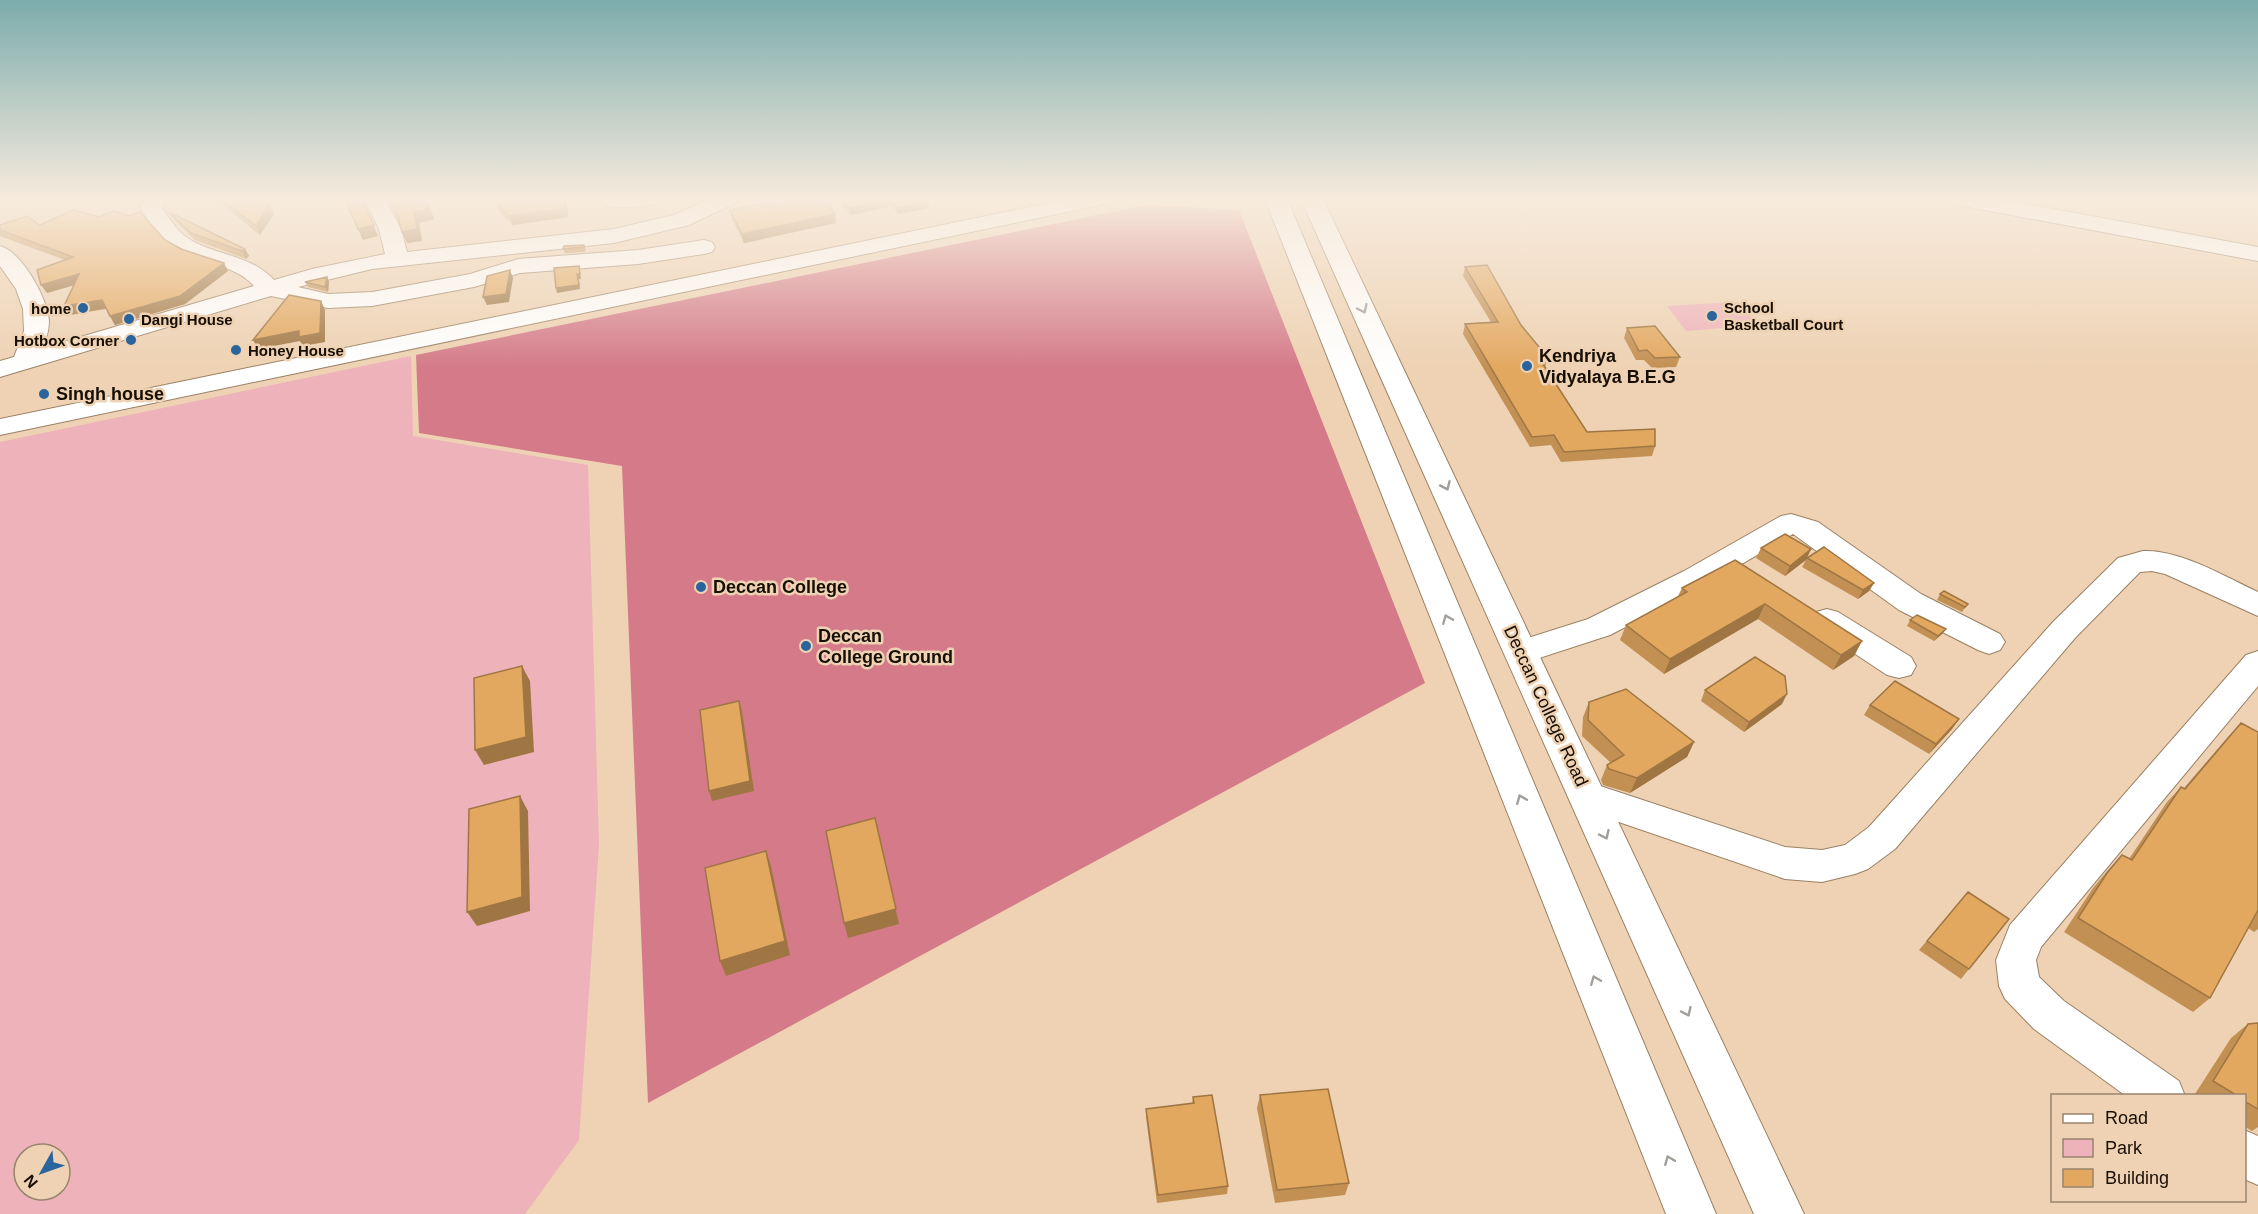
<svg xmlns="http://www.w3.org/2000/svg" width="2258" height="1214" viewBox="0 0 2258 1214" font-family="Helvetica,sans-serif">
  <style>
    .green { fill: #eeb2ba; fill-rule: evenodd }
    .forest { fill: #d47a89 }
    .lines { fill: none; stroke-linecap: round; stroke-linejoin: round }
    .minor-casing { stroke: #9a8063; stroke-width: 2 }
    .major-casing { stroke: #9a8063; stroke-width: 2 }
    .minor { fill: #fff; fill-rule: evenodd }
    .major { fill: #fff; fill-rule: evenodd }
    .wall { fill: #c39053 }
    .shaded-wall { fill: #9f7643 }
    .building { fill: #e3a860; stroke: #9f7643; stroke-width: 1.5 }
    .oneway { stroke: #a29f9b }
    .poi-dot { fill: #29649c; stroke: #eed2b3; stroke-width: 2 }
    .labels { text-anchor: middle; dominant-baseline: central; stroke-width: 5; stroke-linejoin: round; paint-order: stroke }
    .far-poi-label { font-size: 15px; font-weight: bold; fill: #170e04; stroke: #eed2b3; text-anchor: start }
    .poi-label { font-size: 18px; font-weight: bold; fill: #170e04; stroke: #eed2b3; text-anchor: start }
    .street-label { font-size: 18px; fill: #170e04; stroke: #eed2b3 }
  </style>
  <rect width="100%" height="100%" fill="#eed2b3"/>
  <path class="green" d="M1737 302 1758 325 1686 331 1667 306Z
    M411 356 413 436 588 465 599 844 579 1140 525 1214H0V442ZM24 1154H60V1190H24Z"/>
  <path class="forest" d="M1146 205 1239 210 1425 683 648 1103 622 466 419 433 416 355Z"/>
  <g class="lines">
    <g class="minor-casing">
      <path id="minor" d="M145 199H165L162 208C171 221 179 234 194 242 221 256 252 256 274 280L312 269 385 254 379 229 365 199H385L401 229 407 252 614 229 674 215 710 199H738L735 203 689 225 614 243 372 269 298 287 328 294 372 292 470 274 518 259 638 250 704 240 712 242 715 247 712 252 704 254 638 264 520 273 474 287 372 306 328 308 271 296 0 377V361L14 357 24 331 23 309 16 289 0 266V246C22 252 48 299 49 321 49 331 46 339 43 348L254 286C235 264 201 264 177 250 160 241 151 224 140 208Z
        M602 199H660L657 203C642 207 619 209 604 205Z
        M1069 199H1110L1107 203 1100 205 0 435V419Z
        M1791 514 1818 522 1921 594 2000 634 2005 642 2000 650 1989 654 1978 650 1899 610 1793 534 1706 585 1610 635 1521 664 1509 660 1505 652 1509 644 1588 619 1684 571 1781 516Z
        M2143 551C2179 549 2226 577 2258 592V616L2165 574 2152 571 2140 572 2075 638 1895 849 1868 869 1855 874 1822 882 1785 879 1575 807 1570 797 1575 787 1588 782 1785 847 1822 850 1845 845 1869 827 2053 622 2118 558Z
        M1827 609 1838 612 1911 657 1916 666 1911 675 1899 678 1887 675 1816 628 1811 620 1816 612Z
        M2258 651V686L2041 947 2036 960 2039 977 2064 1001 2179 1081 2185 1096H2126L2034 1029 2005 999 1999 986 1996 960 2010 925 2246 655Z
        M2244 1130 2258 1136V1185L2244 1179Z"/>
    </g>
    <g class="major-casing">
      <path id="major" d="M1265 199H1287L1716 1214H1666Z
        M1301 199H1323L1804 1214H1754Z
        M1952 199H1999L2258 247V261L1963 206 1955 204Z"/>
    </g>
    <use href="#minor" class="minor"/>
    <use href="#major" class="major"/>
  </g>
  <path class="wall" d="M215 199H264L274 214 260 235Z
    M388 199H423L430 208 434 219 419 223 422 241 407 243 399 221Z
    M834 199H926L929 208 898 214 892 206 851 215Z
    M496 203 568 217 513 225 500 212Z
    M771 206 835 214 836 223 744 243 732 219 730 210Z
    M169 212 245 249 249 256 246 259 195 240 173 219Z
    M0 225H40L165 240 228 271 185 304 115 325 106 309 70 315 74 285 47 293 65 260 0 236Z
    M584 245 586 250 585 252 565 253 563 249Z
    M1465 267 1521 325 1548 358 1545 367 1587 432 1655 446 1652 456 1561 462 1551 445 1530 447 1463 334 1465 324 1491 322 1463 276Z
    M327 277 329 282 328 292 308 287 305 282Z
    M1627 328 1680 357 1676 367 1652 368 1644 360H1636L1624 338Z
    M1761 548 1811 549 1807 558 1874 583 1869 591 1858 599 1802 567 1806 560 1785 576 1756 558Z
    M1735 560 1862 641 1854 656 1833 670 1758 619 1664 674 1620 640 1626 625 1678 596 1682 588Z
    M1940 594 1968 604 1962 612 1937 600Z
    M1910 620 1946 629 1942 634 1934 641 1907 626Z
    M1705 690 1782 704 1744 732 1701 701Z
    M1589 702 1694 742 1687 757 1630 793 1603 785 1601 780 1607 765 1611 763 1582 736 1583 717Z
    M1870 705 1959 719 1952 729 1929 754 1864 715Z
    M2241 723 2258 732V929L2254 932 2248 928 2210 998 2193 1012 2064 932 2093 888 2108 870 2122 855 2129 859 2167 802 2181 787 2184 788 2227 738Z
    M1968 892 1969 969 1961 979 1919 950Z
    M2258 1023V1127L2252 1131 2244 1126V1095H2197L2195 1094 2231 1038 2248 1024Z
    M1260 1095 1349 1183 1345 1195 1275 1203 1257 1108Z
    M1193 1097 1228 1186 1227 1194 1157 1203 1146 1117V1109L1192 1104Z"/>
  <path class="shaded-wall" d="M362 199 378 236 363 240 358 229Z
    M565 199H567L568 217 513 225 509 216Z
    M891 199 892 206 851 215 850 208Z
    M928 202 929 208 898 214 897 208Z
    M269 204 274 214 260 235 256 226Z
    M430 208 434 219 419 223 422 241 407 243 402 232 414 212Z
    M835 214 836 223 744 243 742 234Z
    M245 249 249 256 246 259 242 251Z
    M224 263 228 271 185 304 115 325 110 316Z
    M579 266 581 279H579L580 289 557 293 556 288 577 274Z
    M510 270 513 278 509 302 487 305 483 297Z
    M79 274 85 282 47 293 41 285Z
    M327 277 329 282 328 292 325 287Z
    M102 300 107 308 70 315 64 306Z
    M321 301 325 310V342L303 346 300 341 258 349 253 340Z
    M1811 549 1806 560 1785 576 1790 566Z
    M1874 583 1869 591 1858 599 1863 590Z
    M1765 604 1758 619 1664 674 1670 659Z
    M1946 629 1942 634 1934 641 1938 636Z
    M1862 641 1854 656 1833 670 1841 655Z
    M522 666 530 681 534 752 484 765 475 750Z
    M1787 694 1782 704 1744 732 1749 722Z
    M739 701 742 711 754 791 712 801 709 791Z
    M1959 719 1952 729 1929 754 1936 744Z
    M1694 742 1687 757 1630 793 1637 778Z
    M520 796 528 811 530 911 477 926 467 912Z
    M878 833 899 924 848 938 844 923Z
    M766 851 771 866 790 955 726 976 720 961Z"/>
  <path class="building" d="M221 199H264L269 204 256 226Z
    M345 199H362L374 225 358 229Z
    M389 199H423L430 208 414 212 417 229 402 232 398 216Z
    M495 199H565V208L509 216 496 203Z
    M809 199H826L835 214 742 234 730 210 769 203 771 206Z
    M839 199H926L928 202 897 208 891 199 850 208Z
    M73 210 99 217 114 211 129 216 140 212 165 240 181 249 224 263 180 296 110 316 102 300 64 306 79 274 41 285 37 270 73 257 0 230V225L27 216 40 225Z
    M169 212 245 249 242 251 191 233Z
    M584 245V247L563 249 564 246Z
    M1487 265 1521 325 1548 358H1539L1587 432 1655 429V446L1564 452 1554 435 1532 437 1465 324 1498 322 1465 267Z
    M579 266 580 274H577L579 285 556 288 554 268Z
    M510 270 506 294 483 297 487 276Z
    M327 277 325 287 305 282Z
    M289 295 321 301 320 333 299 337V331L253 340Z
    M1655 326 1680 357 1655 358 1647 350 1639 351 1627 328Z
    M1785 534 1811 549 1790 566 1761 548Z
    M1824 547 1874 583 1863 590 1807 558Z
    M1735 560 1862 641 1841 655 1765 604 1670 659 1626 625 1687 592 1682 588Z
    M1944 591 1968 604 1965 607 1940 594Z
    M1917 615 1946 629 1938 636 1910 620Z
    M1755 657 1785 676 1787 694 1749 722 1705 690Z
    M522 666 526 737 475 750 474 678Z
    M1895 681 1959 719 1936 744 1870 705Z
    M1626 689 1694 742 1637 778 1609 769 1607 765 1624 755 1588 720 1589 702Z
    M739 701 750 781 709 791 700 710Z
    M2241 723 2258 732V910L2210 998 2078 918 2107 873 2122 855 2132 860 2181 787 2185 789Z
    M520 796 522 897 467 912 469 809Z
    M875 818 896 909 844 923 826 831Z
    M766 851 785 941 720 961 705 868Z
    M1968 892 2009 919 1969 969 1927 941Z
    M2258 1023V1109L2244 1101V1095H2236L2213 1081 2248 1024Z
    M1328 1089 1349 1183 1277 1190 1260 1095Z
    M1212 1095 1228 1186 1158 1195 1146 1109 1194 1103 1193 1097Z"/>
  <defs><path id="oneway-chevron" d="M-2-3.5L2.5 0L-2 3.5" fill="none" stroke-width="1.6" stroke-linecap="round" stroke-linejoin="round" transform="scale(1.5)"/></defs>
  <g class="oneway">
    <use href="#oneway-chevron" transform="translate(1363 309) rotate(65)"/>
    <use href="#oneway-chevron" transform="translate(1446 486) rotate(66)"/>
    <use href="#oneway-chevron" transform="translate(1447 619) rotate(-112)"/>
    <use href="#oneway-chevron" transform="translate(1521 799) rotate(-112)"/>
    <use href="#oneway-chevron" transform="translate(1605 835) rotate(65)"/>
    <use href="#oneway-chevron" transform="translate(1595 980) rotate(-112)"/>
    <use href="#oneway-chevron" transform="translate(1687 1012) rotate(65)"/>
    <use href="#oneway-chevron" transform="translate(1669 1160) rotate(-112)"/>
  </g>
  <linearGradient id="sky" x2="0" y2="1"><stop stop-color="#7cacac"/><stop offset="0.54" stop-color="#f7ebdd"/><stop offset="1" stop-color="#f7ebdd" stop-opacity="0"/></linearGradient>
  <rect width="2258" height="369" fill="url(#sky)"/>
  <g class="poi-dot">
    <circle cx="83" cy="308" r="6"/>
    <circle cx="1712" cy="316" r="6"/>
    <circle cx="129" cy="319" r="6"/>
    <circle cx="131" cy="340" r="6"/>
    <circle cx="236" cy="350" r="6"/>
    <circle cx="1527" cy="366" r="6"/>
    <circle cx="44" cy="394" r="6"/>
    <circle cx="701" cy="587" r="6"/>
    <circle cx="806" cy="646" r="6"/>
  </g>
  <g class="labels">
    <g class="far-poi-label">
      <text x="1724" y="307">School<tspan x="1724" dy="17">Basketball Court</tspan></text>
      <text x="71" y="308" text-anchor="end">home</text>
      <text x="141" y="319">Dangi House</text>
      <text x="119" y="340" text-anchor="end">Hotbox Corner</text>
      <text x="248" y="350">Honey House</text>
    </g>
    <g class="poi-label">
      <text x="1539" y="356">Kendriya<tspan x="1539" dy="21">Vidyalaya B.E.G</tspan></text>
      <text x="56" y="394">Singh house</text>
      <text x="713" y="587">Deccan College</text>
      <text x="818" y="636">Deccan<tspan x="818" dy="21">College Ground</tspan></text>
    </g>
    <g class="street-label">
      <text transform="translate(1546 706) rotate(65)">Deccan College Road</text>
    </g>
  </g>
  <rect x="2051" y="1094" width="195" height="108" fill="#eed2b3" stroke="#98846d" stroke-width="1.5"/>
  <rect x="2063" y="1114" width="30" height="9" fill="#ffffff" stroke="#98846d" stroke-width="1.5"/>
  <text x="2105" y="1124" font-size="18" fill="#170e04">Road</text>
  <rect x="2063" y="1139" width="30" height="18" fill="#eeb2ba" stroke="#98846d" stroke-width="1.5"/>
  <text x="2105" y="1154" font-size="18" fill="#170e04">Park</text>
  <rect x="2063" y="1169" width="30" height="18" fill="#e3a860" stroke="#98846d" stroke-width="1.5"/>
  <text x="2105" y="1184" font-size="18" fill="#170e04">Building</text>
  <g transform="translate(42 1172) rotate(230)"><circle r="28" fill="#eed2b3" stroke="#98846d" stroke-width="1.5"/>
  <path d="M0-4.5L10 22L0 15L-10 22Z" fill="#29649c"/>
  <text y="-9" font-size="16" font-weight="bold" text-anchor="middle" fill="#170e04">N</text>
  </g>
</svg>
